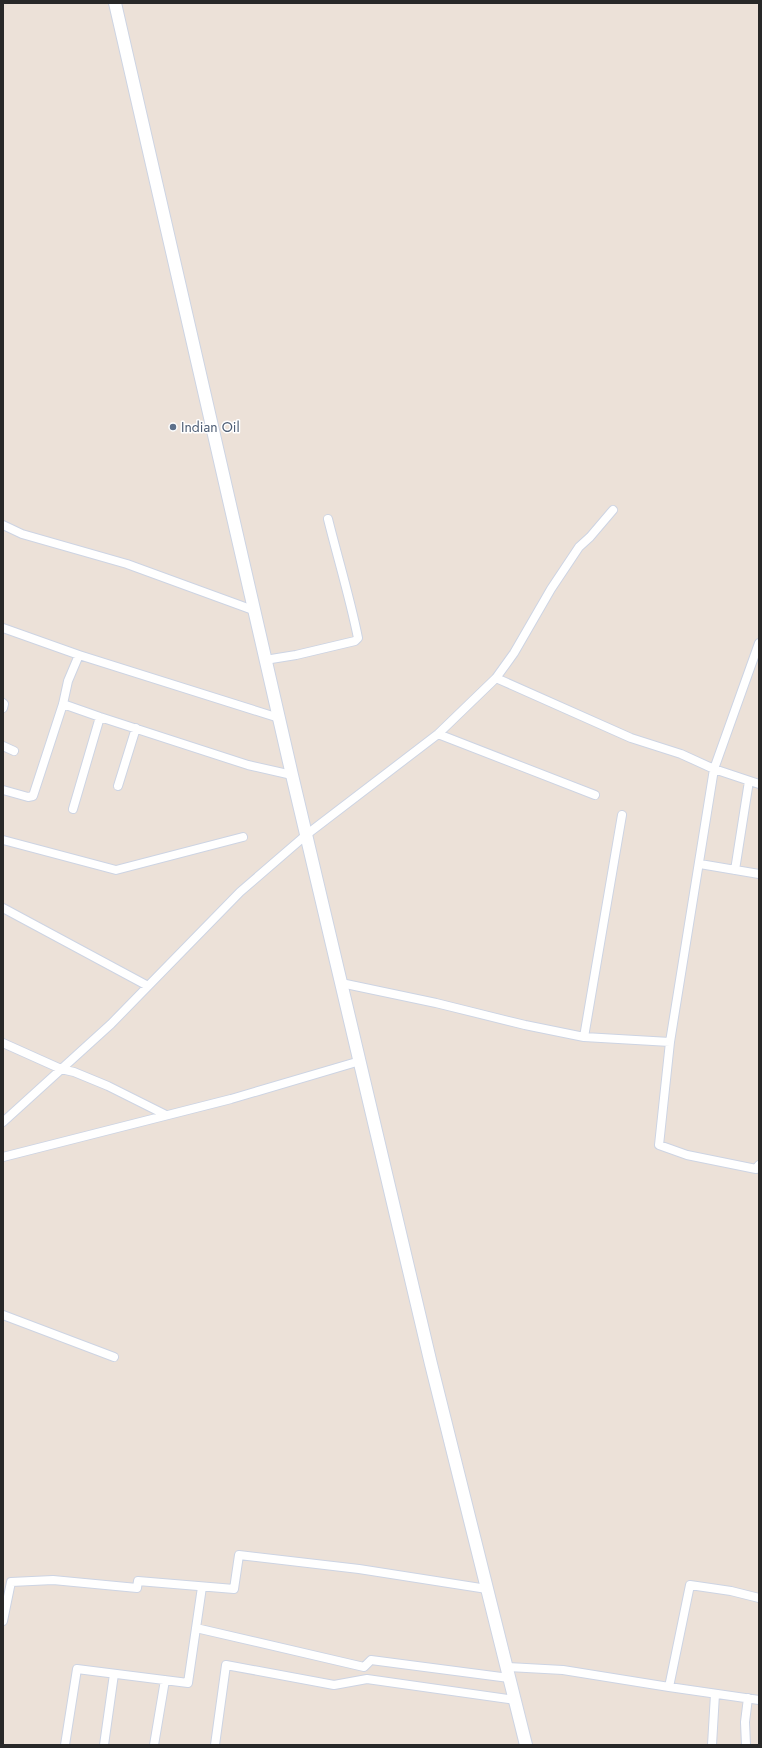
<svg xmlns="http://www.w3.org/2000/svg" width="762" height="1748" viewBox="0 0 762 1748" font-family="Jost,sans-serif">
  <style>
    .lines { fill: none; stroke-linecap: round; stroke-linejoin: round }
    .street-casing { stroke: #cdd4e3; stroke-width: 10 }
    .secondary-casing { stroke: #cdd4e3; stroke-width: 14 }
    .street { stroke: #fff; stroke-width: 8 }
    .secondary { stroke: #fff; stroke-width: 12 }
    .service-dot { fill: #5c6f8a; stroke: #fff; stroke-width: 1.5 }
    .labels { text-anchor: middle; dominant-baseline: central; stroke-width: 3; stroke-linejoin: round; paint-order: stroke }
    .service-label { font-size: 14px; fill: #4e5e75; stroke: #fff; text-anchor: start }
  </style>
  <rect width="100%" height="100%" fill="#ece1d8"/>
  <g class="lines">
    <g class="street-casing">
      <path id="street" d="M3 525 22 534 127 564 253 610
        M3 628 79 655 279 718
        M759 643 714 769 670 1042 659 1145 687 1155 756 1169 759 1165
        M265 660 296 655 355 641 358 638C350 598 338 559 328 519
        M496 678 631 738 681 754 714 769 759 784
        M3 703 4 704 3 708
        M63 704 100 717 248 765 292 775
        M438 734 595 795
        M3 746 14 751
        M118 786 136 728
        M3 790 28 797 33 796 63 704 68 681 79 655
        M73 809 100 717
        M3 840 116 870 243 837
        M700 864 759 874
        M735 870 749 781
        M3 908 148 986
        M341 983 436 1003 525 1025 584 1037 670 1042
        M584 1037 622 815
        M3 1043 61 1069 74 1072 108 1086 166 1115
        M3 1122 111 1024 240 892 306 835 438 734 496 678 514 653 551 589 579 547 590 537 613 510
        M3 1157 231 1099 360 1061
        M3 1315 114 1357
        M3 1621 11 1582 53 1580 137 1588 138 1581 234 1589 239 1555 359 1569 487 1589
        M196 1628 364 1667 371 1660 509 1678
        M506 1667 563 1670 669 1687 759 1700
        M669 1687 690 1585 731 1591 759 1598
        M65 1745 77 1669 188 1683 202 1587
        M104 1745 114 1674
        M154 1745 165 1680
        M215 1745 226 1665 334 1685 367 1679 515 1700
        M712 1745 715 1694
        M746 1745 745 1722 748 1698"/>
    </g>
    <g class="secondary-casing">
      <path id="secondary" d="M115 3 292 775 431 1364 526 1745"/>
    </g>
    <use href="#street" class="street"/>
    <use href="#secondary" class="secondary"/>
  </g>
  <circle class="service-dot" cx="173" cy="427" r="4"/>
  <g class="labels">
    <g class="service-label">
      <text x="181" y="427">Indian Oil</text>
    </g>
  </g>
  <rect width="762" height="1748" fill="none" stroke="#282828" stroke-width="8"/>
</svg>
